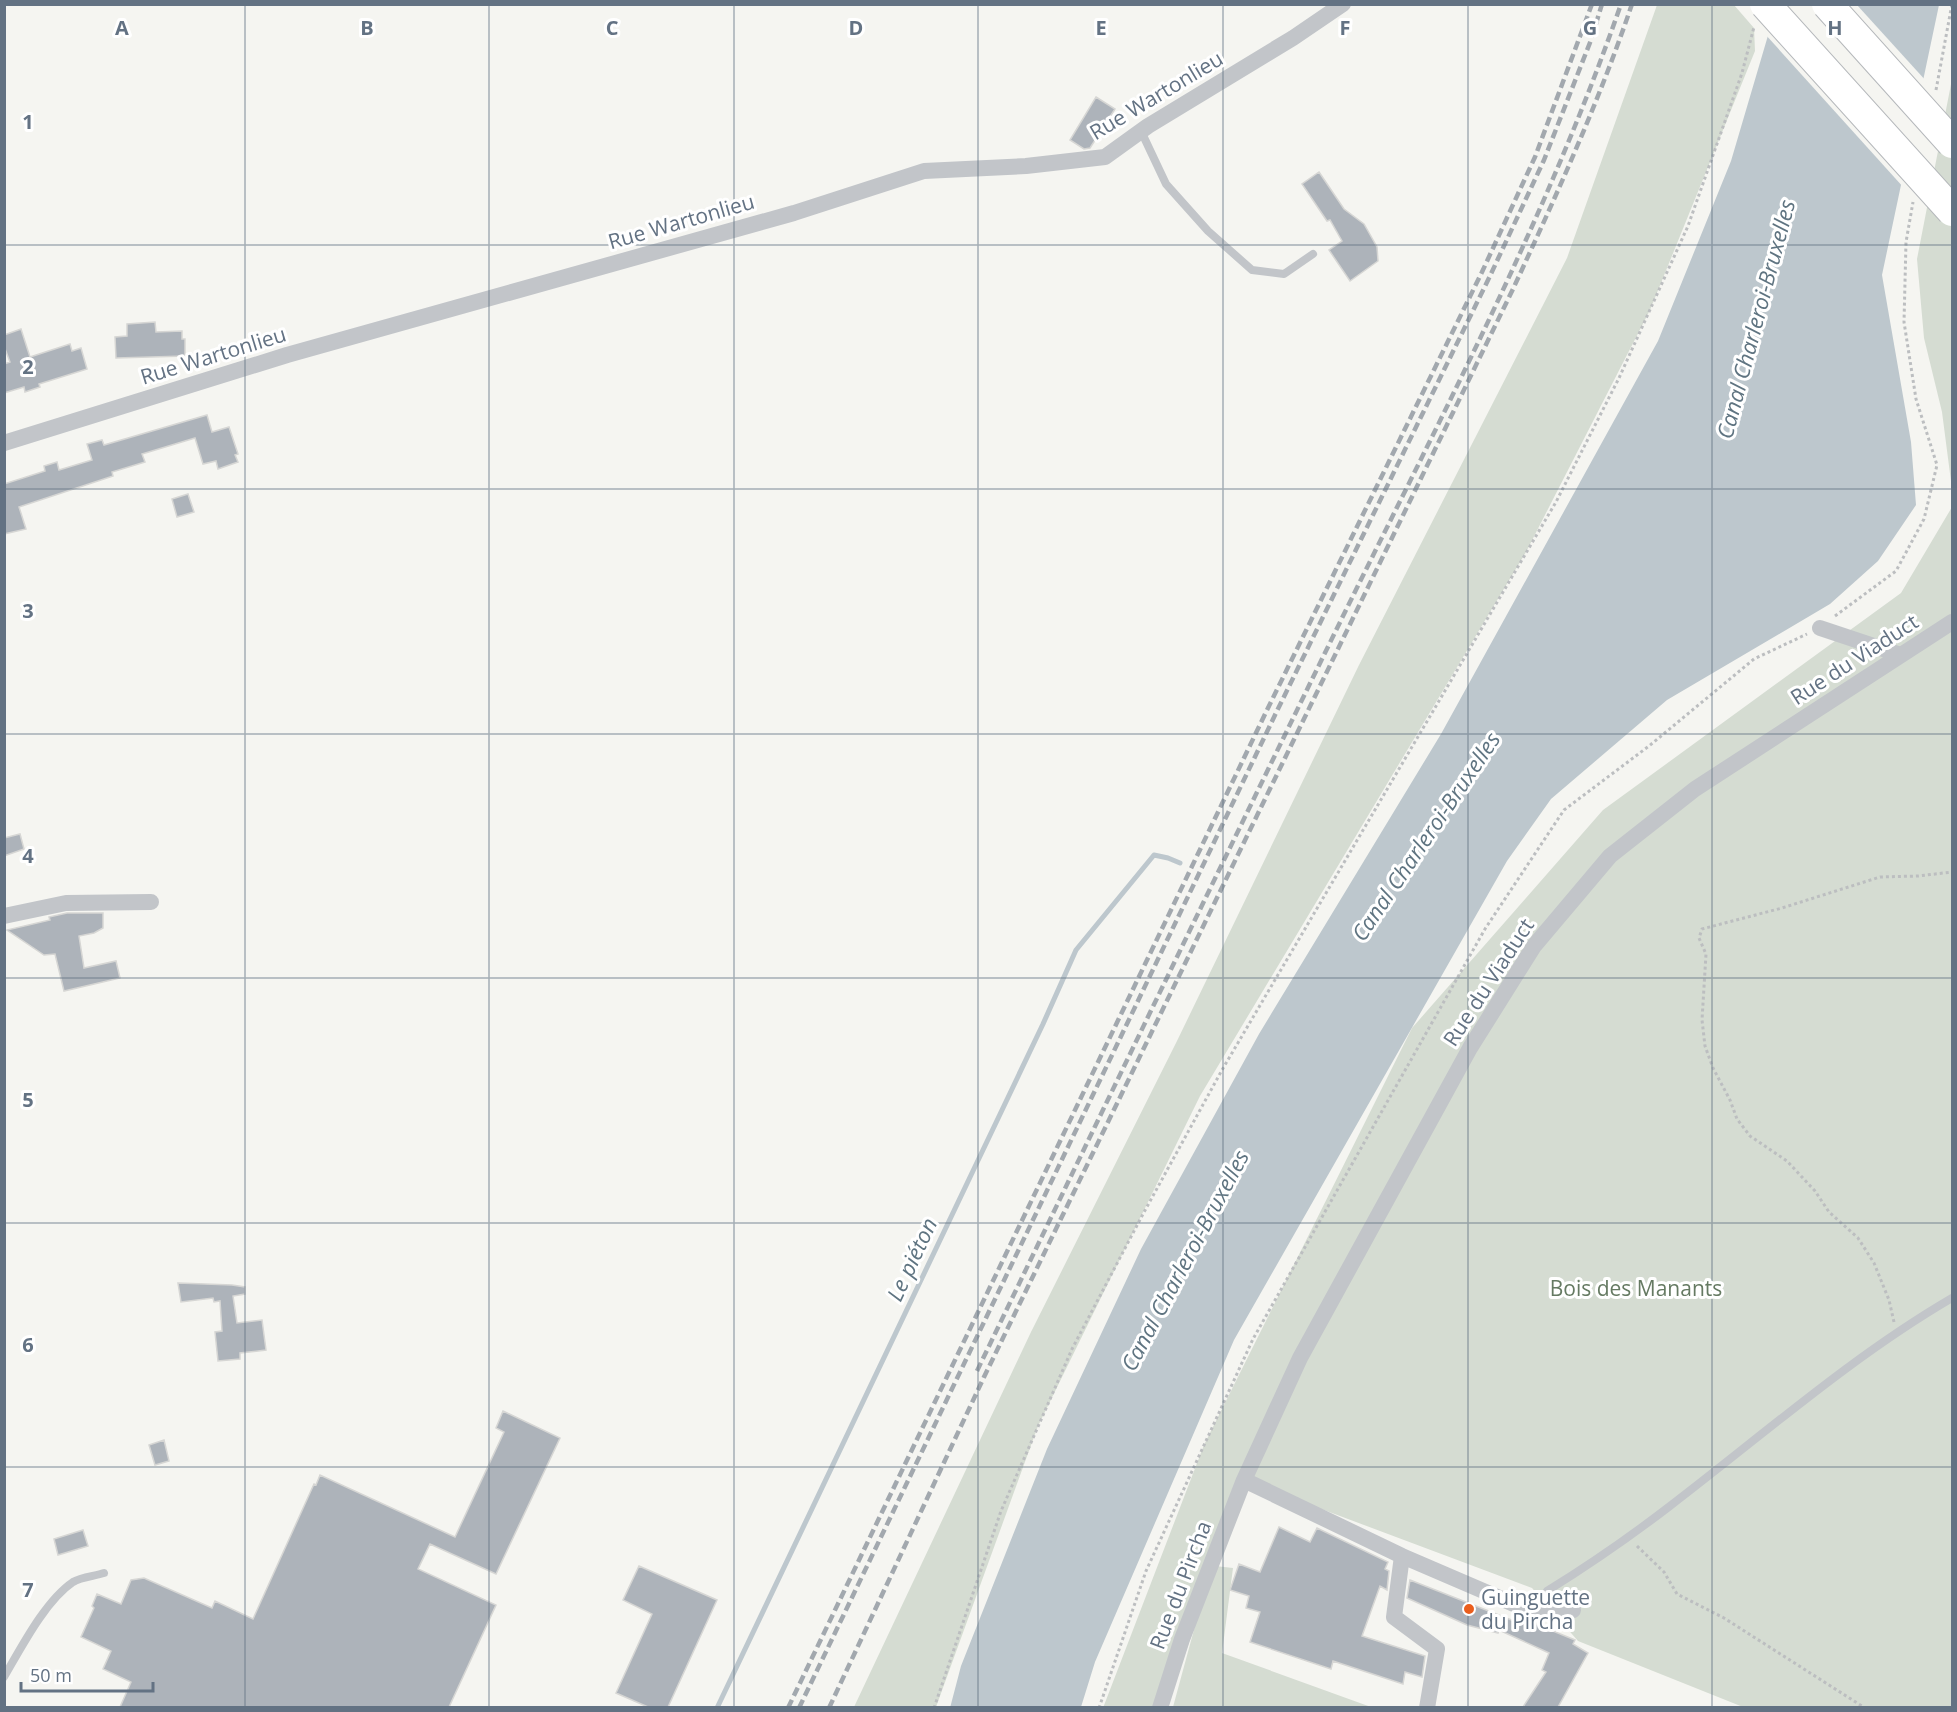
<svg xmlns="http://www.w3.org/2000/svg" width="1957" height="1712" viewBox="0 0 1957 1712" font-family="'Open Sans',sans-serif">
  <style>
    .green { fill: #d5dcd2 }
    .water { fill: #bdc7cd }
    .pier { fill: #f5f5f1 }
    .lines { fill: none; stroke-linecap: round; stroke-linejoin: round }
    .stream { stroke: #bdc7cd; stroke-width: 5 }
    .building { fill: #adb3ba; stroke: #d6d6d4; stroke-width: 1.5 }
    .path { stroke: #bcbec0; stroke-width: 3; stroke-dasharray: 3 3; stroke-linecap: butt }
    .service { stroke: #c2c5c9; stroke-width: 8 }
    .minor { stroke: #c2c5c9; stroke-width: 16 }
    .rail { stroke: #a2a8ae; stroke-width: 4.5; stroke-dasharray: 9 4.5; stroke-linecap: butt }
    .motorway-bridge-casing { stroke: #b5b8bb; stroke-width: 32; stroke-linecap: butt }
    .motorway-bridge { stroke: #fff; stroke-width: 30 }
    .grid { fill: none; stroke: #637283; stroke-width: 1.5; stroke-opacity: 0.55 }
    .poi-dot { fill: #ea5e1c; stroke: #fff; stroke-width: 2 }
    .labels { text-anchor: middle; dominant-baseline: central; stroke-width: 6; stroke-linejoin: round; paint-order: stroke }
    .street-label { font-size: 21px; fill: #637283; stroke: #fff }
    .park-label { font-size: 21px; fill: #657a62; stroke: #fff }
    .poi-label { font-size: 21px; fill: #637283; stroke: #fff; text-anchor: start }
    .water-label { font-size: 22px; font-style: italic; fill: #5f7481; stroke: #fff }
    .grid-label { font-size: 20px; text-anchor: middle; font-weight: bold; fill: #637283; stroke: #fff; stroke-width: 6; stroke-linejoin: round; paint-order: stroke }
  </style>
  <rect width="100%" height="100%" fill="#f5f5f1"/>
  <path class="green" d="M1657 5H1734L1754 28 1755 51 1650 310 1526 552 1200 1096 1038 1426 936 1707H854L1031 1332 1176 1043 1359 665 1567 258Z
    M1952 79V489L1942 412 1924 338 1917 259Z
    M1952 507V1707H1743L1578 1641 1532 1588 1244 1480 1215 1566 1233 1568 1222 1653 1371 1707H1173L1195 1626 1166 1707 1103 1708 1204 1445 1412 1028 1603 810 1901 593Z"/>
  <path class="water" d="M1777 5H1939L1882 275 1911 442 1916 505 1878 561 1830 604 1667 700 1551 799 1507 861 1234 1340 1095 1662 1081 1707 950 1708 961 1666 1047 1449 1141 1249 1259 1034 1441 734 1658 341 1731 161Z"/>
  <path class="pier" d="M1774 4 1857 5 1927 82 1904 188 1765 34Z"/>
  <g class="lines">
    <path class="stream" d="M717 1708 1043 1024 1076 950 1154 855 1168 858 1180 863"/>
  </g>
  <path class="building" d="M1096 97 1115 109 1090 148 1084 149 1070 140Z
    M1319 172 1344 209 1364 224 1377 247 1378 261 1350 281 1329 250 1342 241 1330 220 1327 221 1302 184Z
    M155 322 156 332 182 331V339H185V356L116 358 115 337 127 336V324Z
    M21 329 30 357 70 344 72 351 81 348 87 369 39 384 40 387 25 392 24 387 4 393V364L10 362 4 346V335Z
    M207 415 212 432 229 427 238 454 235 455 238 462 218 469 216 461 203 464 195 438 142 454 145 462 112 472 113 476 19 507 26 529 4 534V484L45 471 44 466 57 462 59 470 92 460 87 444 102 440 104 445Z
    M188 494 194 512 177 517 172 499Z
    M20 834 24 849 4 856V838Z
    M67 913H103V928L94 933 79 936 84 968 116 961 120 978 64 991 55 954 44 955 7 930 50 920 49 917Z
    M178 1283 232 1285 245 1287V1294L233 1296 237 1323 262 1320 266 1350 240 1353V1359L218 1361 215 1332 222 1331 220 1301 214 1302 213 1298 181 1302Z
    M503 1411 560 1438 496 1574 430 1544 418 1569 496 1605 449 1707H120L131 1682 103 1669 111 1651 81 1637 94 1608 92 1606 97 1594 121 1604 131 1580 144 1578 212 1608 215 1601 253 1619 314 1484 316 1485 320 1475 455 1537 504 1432 496 1428Z
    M164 1440 169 1461 155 1465 149 1445Z
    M1279 1527 1310 1542 1317 1528 1388 1562 1385 1569 1389 1571 1387 1590 1380 1586 1362 1636 1425 1656 1422 1677 1405 1672 1403 1684 1333 1661 1331 1669 1250 1642 1260 1612 1246 1608 1249 1596 1230 1590 1239 1564 1260 1572Z
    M83 1530 88 1546 58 1555 54 1539Z
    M639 1566 717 1600 668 1707H648L616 1693 652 1614 623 1600Z
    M1410 1580 1514 1621 1516 1616 1575 1640 1573 1644 1588 1653 1558 1707H1523L1546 1672 1542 1670 1549 1653 1499 1630 1498 1633 1467 1625 1407 1598Z"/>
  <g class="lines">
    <path class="path" d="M1936 90 1952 4
      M1835 616 1896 571 1924 519 1937 465 1916 399 1904 322 1906 242 1913 202
      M1894 1322 1889 1300 1874 1263 1858 1238 1829 1212 1815 1191 1787 1161 1750 1136 1737 1119 1730 1100 1713 1068 1705 1046 1702 1020 1706 954 1699 938 1702 929 1782 908 1880 877 1918 876 1952 872
      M1637 1546 1664 1572 1677 1594 1724 1618 1865 1708
      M934 1708 1001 1511 1072 1349 1143 1214 1222 1070 1556 502 1619 378 1688 226 1742 73 1754 27
      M1099 1708 1146 1571 1253 1339 1485 929 1564 810 1649 746 1754 659 1807 634"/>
    <path class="service" d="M1141 131 1166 184 1208 231 1252 270 1284 274 1313 254
      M1536 1606 1547 1591C1589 1565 1631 1536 1670 1506 1763 1435 1851 1357 1952 1298
      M4 1677C21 1648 45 1601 73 1582 81 1577 95 1576 104 1573"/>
    <path class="minor" d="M4 443 287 355 794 213 924 171 1026 166 1105 157 1148 126 1293 38 1343 4
      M1820 628 1901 655
      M4 916 66 903 151 902
      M1244 1480 1402 1556 1516 1605 1573 1610
      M1402 1556 1394 1617 1437 1649 1427 1708
      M1160 1708 1182 1639 1244 1480 1300 1358 1470 1048 1534 946 1610 856 1695 789 1952 622"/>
    <path class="rail" d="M977 1371C1099 1118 1221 865 1345 612 1443 413 1548 215 1621 4
      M788 1708 1267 710 1482 272 1535 157 1592 4
      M799 1708 1275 715 1490 276 1544 160 1591 40 1602 4
      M829 1708 984 1377 1513 289C1556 196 1599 102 1632 4"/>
    <g class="motorway-bridge-casing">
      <path id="motorway-bridge" d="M1765 4 1952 211
        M1827 4 1952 143"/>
    </g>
    <use href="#motorway-bridge" class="motorway-bridge"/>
  </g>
  <path class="grid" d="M245 4V1708M489 4V1708M734 4V1708M978 4V1708M1223 4V1708M1468 4V1708M1712 4V1708M4 245H1952M4 489H1952M4 734H1952M4 978H1952M4 1223H1952M4 1467H1952"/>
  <circle class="poi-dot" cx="1469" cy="1609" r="6"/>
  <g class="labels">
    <g class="street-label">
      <text transform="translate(1156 95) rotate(-31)">Rue Wartonlieu</text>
      <text transform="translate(681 221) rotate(-16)">Rue Wartonlieu</text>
      <text transform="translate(213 355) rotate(-17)">Rue Wartonlieu</text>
      <text transform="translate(1854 659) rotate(-33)">Rue du Viaduct</text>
      <text transform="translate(1488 982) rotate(-57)">Rue du Viaduct</text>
      <text transform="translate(1180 1585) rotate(-69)">Rue du Pircha</text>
    </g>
    <g class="park-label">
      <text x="1636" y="1288">Bois des Manants</text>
    </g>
    <g class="poi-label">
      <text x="1481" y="1597">Guinguette<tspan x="1481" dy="24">du Pircha</tspan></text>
    </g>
    <g class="water-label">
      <text transform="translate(1755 319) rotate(-75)">Canal Charleroi-Bruxelles</text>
      <text transform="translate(1425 836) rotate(-56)">Canal Charleroi-Bruxelles</text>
      <text transform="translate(911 1259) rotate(-65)">Le piéton</text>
      <text transform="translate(1184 1260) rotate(-62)">Canal Charleroi-Bruxelles</text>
    </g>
  </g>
  <g class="grid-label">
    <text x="122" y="35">A</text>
    <text x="367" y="35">B</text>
    <text x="612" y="35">C</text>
    <text x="856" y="35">D</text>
    <text x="1101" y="35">E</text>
    <text x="1345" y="35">F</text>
    <text x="1590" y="35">G</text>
    <text x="1835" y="35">H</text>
    <text x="28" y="129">1</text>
    <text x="28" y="374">2</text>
    <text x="28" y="618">3</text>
    <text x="28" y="863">4</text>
    <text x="28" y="1107">5</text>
    <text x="28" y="1352">6</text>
    <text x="28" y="1597">7</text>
  </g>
  <rect width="1957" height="1712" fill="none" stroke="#637283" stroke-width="12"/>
  <path d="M21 1682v9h132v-9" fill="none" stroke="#637283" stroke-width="3"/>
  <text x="30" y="1682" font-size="18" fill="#637283" stroke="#ffffff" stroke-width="4.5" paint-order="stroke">50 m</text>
</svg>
